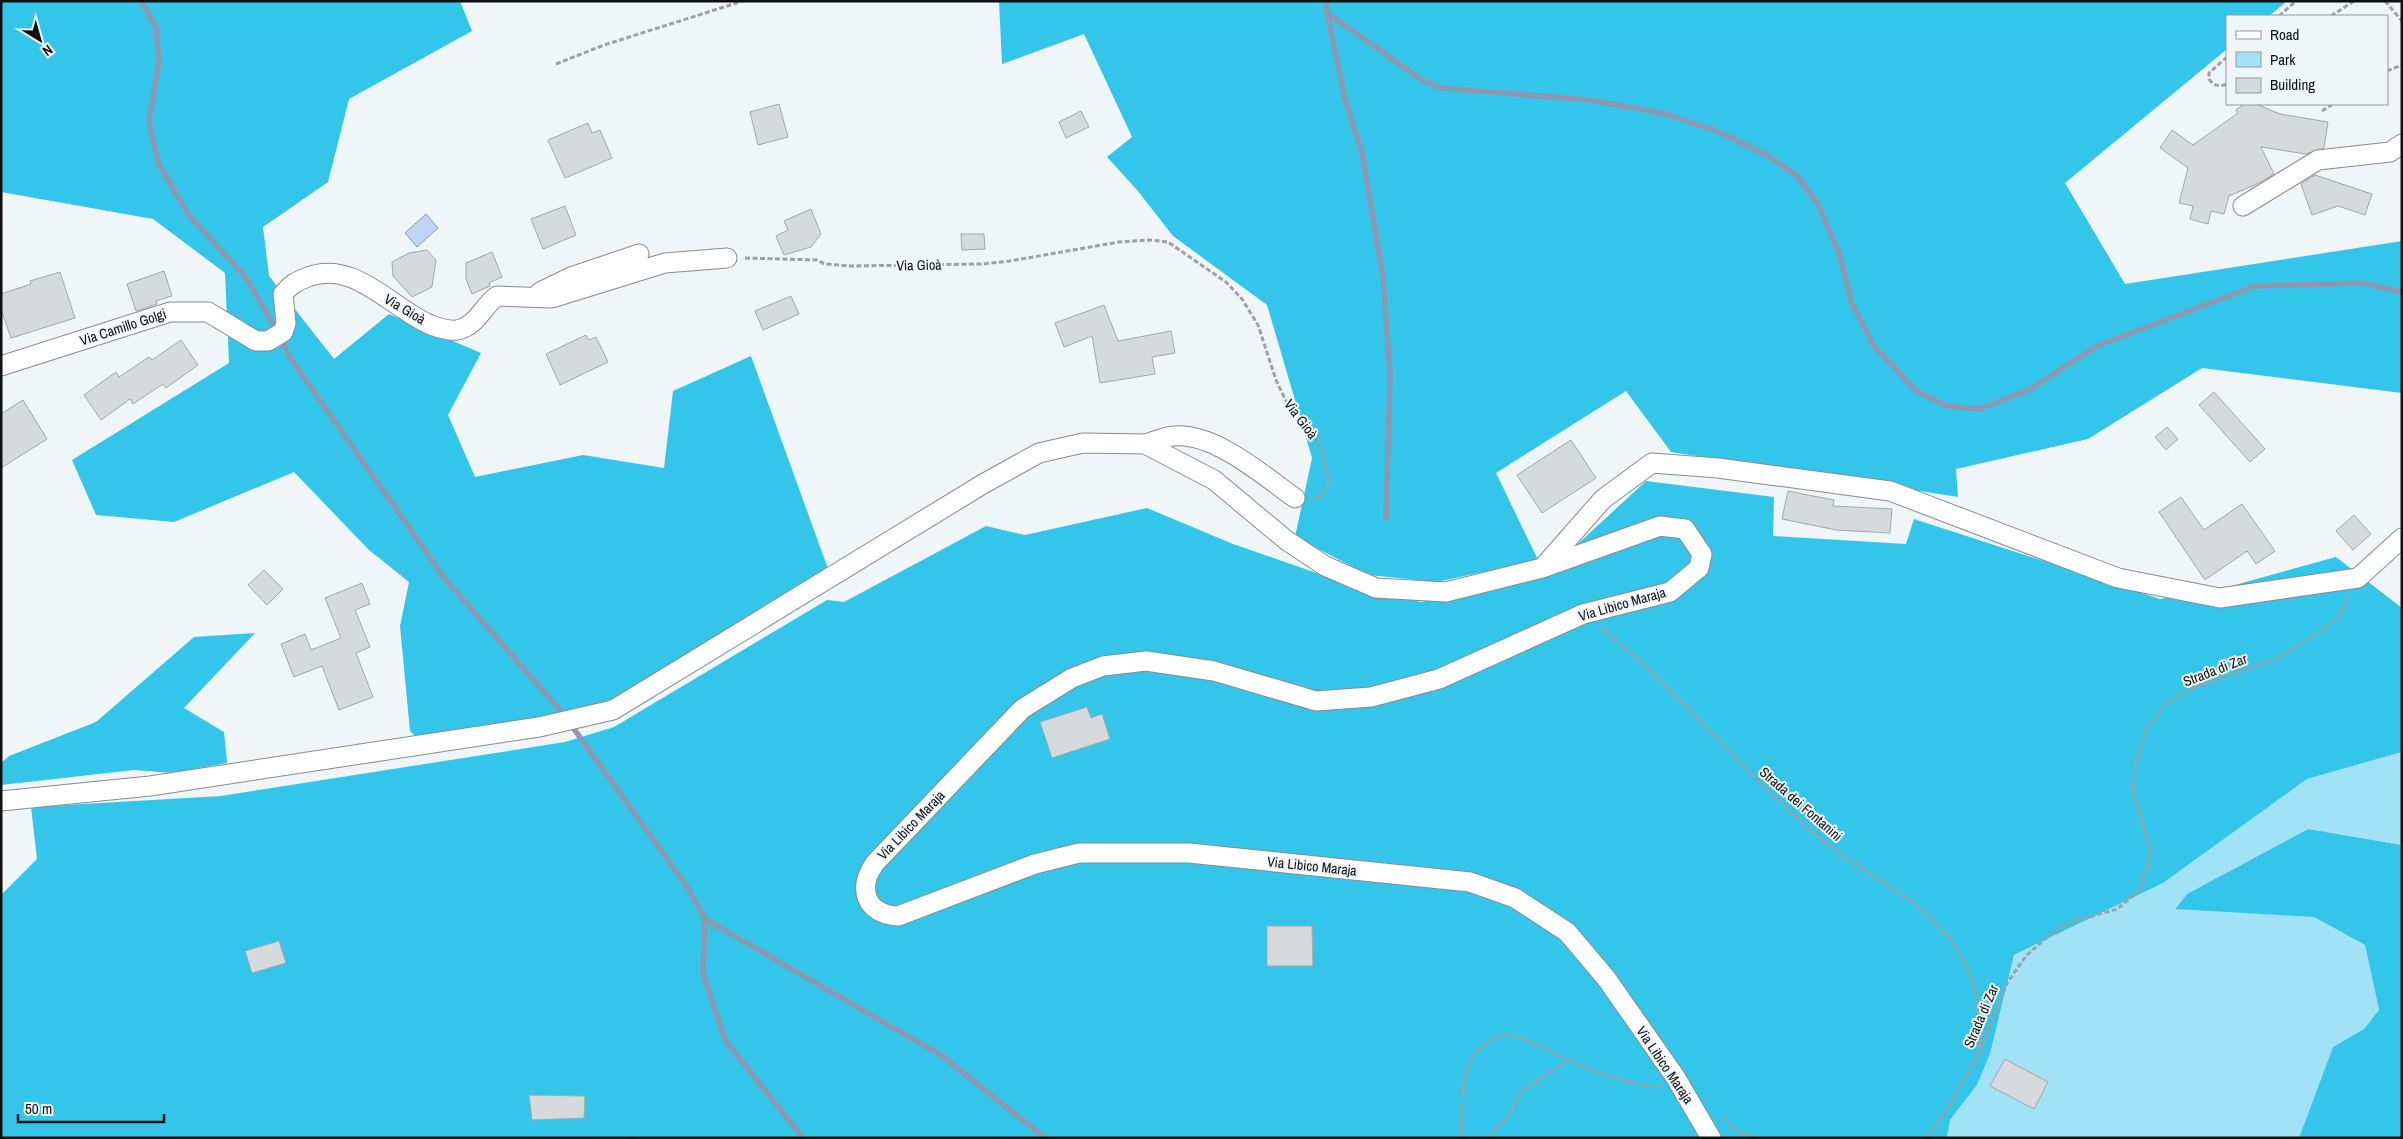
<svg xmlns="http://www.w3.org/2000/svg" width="2403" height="1139" viewBox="0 0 2403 1139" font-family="'Archivo Narrow',sans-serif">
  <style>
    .green { fill: #a2e2f6 }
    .forest { fill: #33c6ea }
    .water { fill: #c1d4f6; stroke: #8c99b1 }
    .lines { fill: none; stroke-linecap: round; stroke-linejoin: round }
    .stream { stroke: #8c99b1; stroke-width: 5.5 }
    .building { fill: #d6dadd; stroke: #a4a7aa }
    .street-casing { stroke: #878c8d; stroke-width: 21 }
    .path { stroke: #9da1a2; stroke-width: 3; stroke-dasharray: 5 2.5; stroke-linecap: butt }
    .street { stroke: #fff; stroke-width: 19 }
    .labels { text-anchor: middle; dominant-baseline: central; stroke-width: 4; stroke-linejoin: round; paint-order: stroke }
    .street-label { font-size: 14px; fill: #0f1011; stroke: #f0f5f7 }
  </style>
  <rect width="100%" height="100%" fill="#f0f5f7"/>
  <path class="green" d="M2402 752V845L2308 829 2187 894 2175 908 2314 917 2365 945 2379 1010 2364 1029 2333 1047 2299 1138H1947L1950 1120 1977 1085 1990 1054 2014 955 2163 883 2307 779Z"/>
  <path class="forest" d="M1 1H460L472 31 349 99 328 182 263 227 269 276 334 359 389 314 481 353 448 415 475 477 583 455 664 468 673 391 751 356 828 569 619 697 550 719 418 739 410 731 400 626 409 582 369 550 294 472 174 522 96 515 72 460 229 363 225 273 153 219 1 192Z
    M999 1H2287L2269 16H2227V49L2065 183 2125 284 2402 241V393L2202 368 2088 439 1956 469 1958 497 1671 452 1626 391 1496 473 1538 560 1437 582 1369 575 1295 537 1312 458 1267 305 1173 236 1137 190 1107 157 1132 137 1084 34 1002 64Z
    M1646 481 1774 497 1773 536 1906 544 1914 519 2160 599 2217 590 2336 557 2402 608V752L2307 779 2163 883 2014 955 1990 1054 1977 1085 1950 1120 1947 1138H1V895L37 859 31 807 221 796 565 742 614 727 827 600 844 602 986 526 1025 535 1147 508 1233 544 1348 584 1421 602 1542 577Z
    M255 633 184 708 224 732 227 763 172 773 134 770 1 785V763L9 756 96 722 194 637Z
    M2308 829 2402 845V1138H2299L2333 1047 2364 1029 2379 1010 2365 945 2314 917 2175 909 2187 894Z"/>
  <path class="water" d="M426 214 438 228 417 247 405 233Z"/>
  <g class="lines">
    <path class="stream" d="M141 1 156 28 159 62 149 121 158 163 188 214 247 279 272 323
      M1327 1V13L1346 103 1362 153 1383 277 1390 375 1386 519
      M1327 13 1422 80 1441 88 1590 100 1666 114 1719 132 1768 156 1797 176 1818 204 1839 254 1852 304 1874 346 1916 391 1947 406 1980 409 2029 390 2097 346 2255 286 2362 283 2402 292
      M283 344 291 359 445 579 560 710
      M574 729 688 888 705 919 942 1056 1045 1138
      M705 919 703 974 725 1040 803 1138"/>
  </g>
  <path class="building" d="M779 104 788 137 758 145 750 112Z
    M2244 104H2256L2280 114 2328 122 2324 148 2306 154 2261 147 2274 174 2257 184 2229 196 2224 214 2211 211 2208 224 2190 219 2193 206 2179 203 2188 168 2160 148 2172 130 2193 145 2238 113 2236 110Z
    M1081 111 1089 127 1066 138 1059 122Z
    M588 123 592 133 600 130 612 158 565 178 548 140Z
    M2315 175 2372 194 2365 215 2338 206 2312 215 2301 184Z
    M565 206 576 235 543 249 531 219Z
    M811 209 821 234 811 247 784 255 776 236 788 230 784 221Z
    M961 234H984L985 249 962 250Z
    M427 250 436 260 432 287 412 297 393 276 392 262 409 253Z
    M492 252 502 277 489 283 490 286 472 294 466 279V263Z
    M164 271 172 296 156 301 157 304 136 311 127 284Z
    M60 272 75 318 11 338 1 309V294L31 284 30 281Z
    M791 296 799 314 763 330 755 311Z
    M1104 305 1118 341 1171 331 1175 353 1152 357 1155 374 1100 383 1092 336 1064 347 1055 323Z
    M586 335 589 340 596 337 608 362 560 385 546 354Z
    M181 340 198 365 166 388 163 384 133 404 130 399 101 420 84 395 116 372 119 377 149 357 152 360Z
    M2214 392 2265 449 2250 462 2199 405Z
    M23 400 47 439 1 468V414Z
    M2167 427 2178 439 2166 450 2155 437Z
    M1571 440 1596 478 1542 513 1517 475Z
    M1788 491 1834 500 1833 506 1892 509 1890 533 1836 530 1782 519Z
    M2181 497 2204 530 2242 504 2275 551 2256 564 2247 551 2205 580 2159 512Z
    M2354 515 2371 534 2353 550 2336 531Z
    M264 570 283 589 267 605 248 585Z
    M362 583 370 604 355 610 370 647 356 653 373 697 339 710 322 666 294 677 281 644 305 634 311 650 341 638 325 598Z
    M1087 707 1091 718 1102 714 1110 739 1052 758 1040 722Z
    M1267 926H1312L1313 966H1267Z
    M279 941 286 963 252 973 245 951Z
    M2005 1059 2048 1082 2034 1109 1990 1086Z
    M529 1095 585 1096 584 1118 532 1120Z"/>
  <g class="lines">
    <g class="street-casing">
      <path id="street" d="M2243 206 2318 160 2390 152 2402 144
        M540 292 571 277 639 254
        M1 366 170 312H208L256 341H268L283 332 286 323 283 294C290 285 297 281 308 277 354 259 392 309 431 325 439 328 449 331 457 330 476 327 483 306 497 296L552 298 665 263 727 258
        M1145 444C1154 442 1165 436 1175 436 1215 433 1264 476 1295 498
        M1545 565 1603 499 1652 463 1718 468 1890 491 2118 578 2220 598 2358 578 2402 538
        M1 801 150 786 539 727 613 710 983 484 1039 453 1083 443 1145 444 1214 480 1286 540 1325 566 1376 588 1446 592 1542 568 1660 526 1685 529 1702 554 1699 568 1670 592 1583 614 1439 679 1371 697 1316 701 1214 671 1146 661 1103 666 1072 678 1022 709 875 863C857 888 865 914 898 916L1035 864 1079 853H1189L1470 882 1515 898 1567 932 1606 978 1676 1078 1711 1138"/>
    </g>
    <path class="path" d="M2385 1 2402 21
      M2279 16 2296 1
      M2331 16 2354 1
      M2227 57 2209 73V79C2214 86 2218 87 2227 84
      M556 64 604 45 743 1
      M2387 71 2402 65
      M2322 111 2333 104
      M745 258 817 260 825 264 851 266 981 264 1010 261 1119 242 1150 240 1168 242 1226 282 1242 299 1258 325 1276 380 1287 403 1313 433 1322 448 1329 484 1319 497 1312 500
      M1601 628C1681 692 1743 775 1822 840 1862 873 1915 895 1948 937 1978 975 1978 1004 1980 1050
      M1723 1117 1736 1131 1758 1138
      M628 1136 630 1138
      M1461 1138C1462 1114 1461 1089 1468 1066 1472 1053 1490 1036 1504 1035 1521 1035 1553 1053 1568 1060 1598 1073 1622 1083 1655 1087L1660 1085
      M1487 1138 1508 1117 1520 1093 1568 1060
      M1926 1138 1948 1108 1980 1051 2007 983 2026 956 2045 939 2069 923 2117 909 2141 889 2151 852 2133 792 2135 765 2147 728 2166 703 2193 688 2274 660 2337 621 2349 597"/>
    <use href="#street" class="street"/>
  </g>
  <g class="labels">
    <g class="street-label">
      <text transform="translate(919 265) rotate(-1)">Via Gioà</text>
      <text transform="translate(405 309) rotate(31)">Via Gioà</text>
      <text transform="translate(123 327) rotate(-18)">Via Camillo Golgi</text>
      <text transform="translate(1301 419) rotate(53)">Via Gioà</text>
      <text transform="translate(1622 604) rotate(-16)">Via Libico Maraja</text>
      <text transform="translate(2215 670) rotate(-21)">Strada di Zar</text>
      <text transform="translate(1801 804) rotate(41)">Strada dei Fontanini</text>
      <text transform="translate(911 825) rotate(-46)">Via Libico Maraja</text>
      <text transform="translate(1312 866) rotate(6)">Via Libico Maraja</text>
      <text transform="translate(1981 1016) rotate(-67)">Strada di Zar</text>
      <text transform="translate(1665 1065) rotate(56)">Via Libico Maraja</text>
    </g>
  </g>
  <rect width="2403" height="1139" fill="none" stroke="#0f1011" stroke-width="5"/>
  <rect x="2226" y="15" width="162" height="90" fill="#f0f5f7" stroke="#96999b"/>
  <rect x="2236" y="31" width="25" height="8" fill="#ffffff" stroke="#96999b"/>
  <text x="2270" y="40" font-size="15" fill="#0f1011">Road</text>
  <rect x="2236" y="52" width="25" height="15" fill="#a2e2f6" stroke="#96999b"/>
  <text x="2270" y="65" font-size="15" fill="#0f1011">Park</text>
  <rect x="2236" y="78" width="25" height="15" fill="#d6dadd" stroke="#96999b"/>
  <text x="2270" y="90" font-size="15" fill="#0f1011">Building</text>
  <g transform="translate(40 40) rotate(143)" stroke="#f0f5f7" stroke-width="4" paint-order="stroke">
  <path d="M0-4L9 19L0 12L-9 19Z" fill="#0f1011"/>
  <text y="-8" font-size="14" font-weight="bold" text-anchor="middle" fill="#0f1011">N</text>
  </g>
  <path d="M18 1114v8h146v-8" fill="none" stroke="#0f1011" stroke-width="2.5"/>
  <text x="25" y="1114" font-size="15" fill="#0f1011" stroke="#f0f5f7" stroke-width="4" paint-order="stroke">50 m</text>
</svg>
